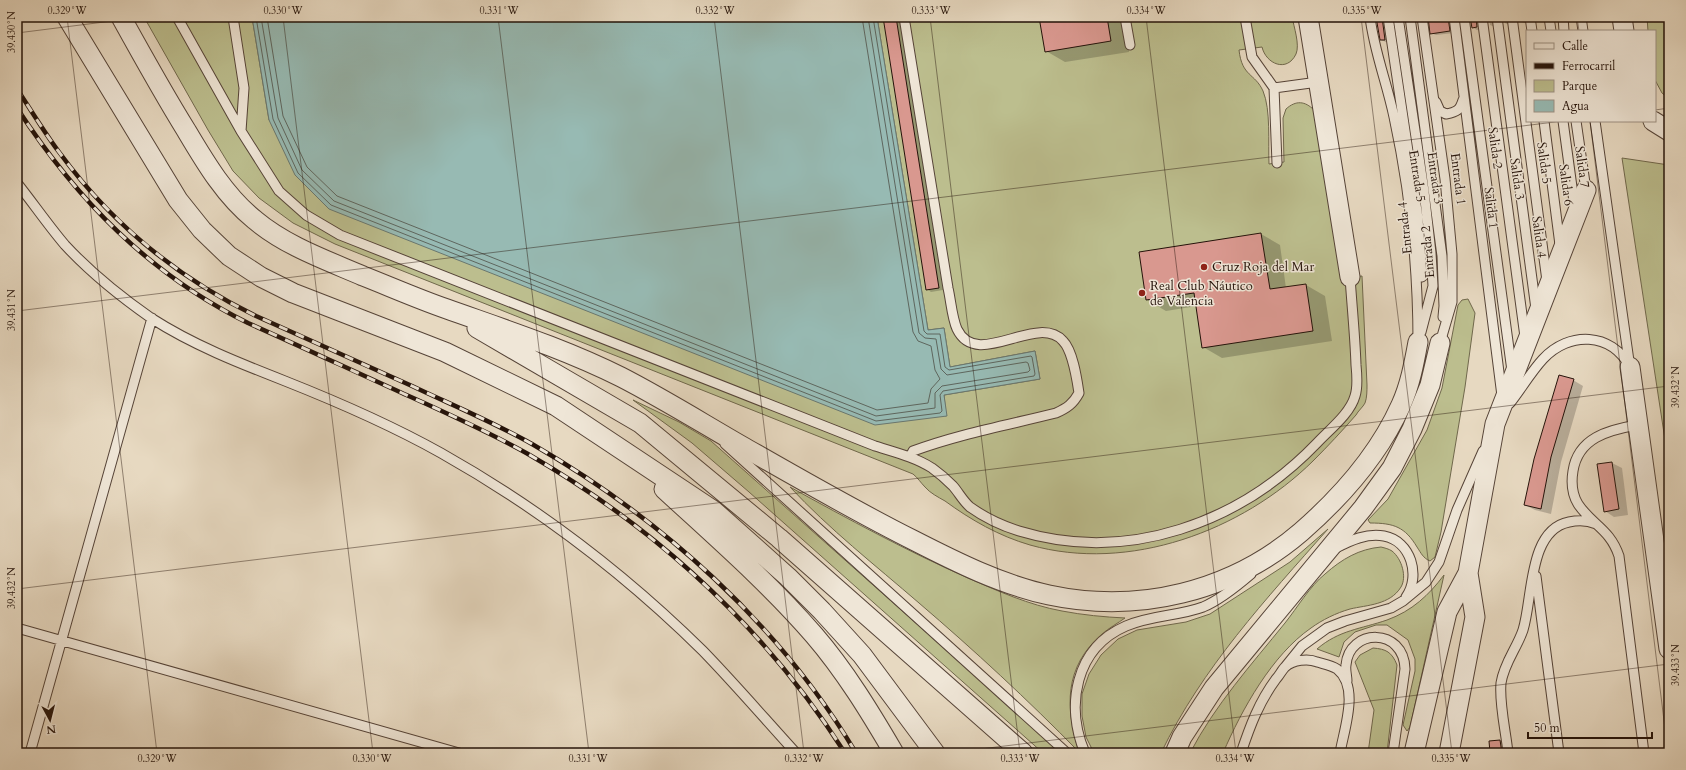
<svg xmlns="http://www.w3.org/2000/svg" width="1686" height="770" viewBox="0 0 1686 770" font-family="Cardo,serif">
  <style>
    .green { fill: #bcbe8e; stroke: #70684c }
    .water { fill: #97bab3; stroke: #69776f }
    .shadow { fill: #0003 }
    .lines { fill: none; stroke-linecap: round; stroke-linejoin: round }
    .shore { stroke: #5e665e; stroke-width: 1 }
    .building { fill: #d9988f; stroke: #25130a }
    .service-casing { stroke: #564438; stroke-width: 11 }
    .minor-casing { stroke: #564438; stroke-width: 21 }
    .service { stroke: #efe6d7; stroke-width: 9 }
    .minor { stroke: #efe6d7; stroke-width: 19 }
    .rail-casing { stroke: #25130a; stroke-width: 4.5 }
    .rail { stroke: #efe6d7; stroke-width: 3; stroke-dasharray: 9; stroke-linecap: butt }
    .ticks { fill: none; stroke: #25130a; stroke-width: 1; stroke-opacity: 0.45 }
    .poi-dot { fill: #8f2418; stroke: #efe6d7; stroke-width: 1.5 }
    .labels { text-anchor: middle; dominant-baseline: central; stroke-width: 3; stroke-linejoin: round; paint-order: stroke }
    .street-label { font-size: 13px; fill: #25130a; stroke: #efe6d7 }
    .poi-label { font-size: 13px; fill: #25130a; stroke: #efe6d7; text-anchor: start }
    .neatline { fill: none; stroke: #25130a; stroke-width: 1.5 }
    .ticks-label { font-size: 10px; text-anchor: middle; fill: #25130a }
  </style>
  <rect width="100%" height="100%" fill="#e7d9c1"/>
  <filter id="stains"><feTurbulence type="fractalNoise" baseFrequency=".005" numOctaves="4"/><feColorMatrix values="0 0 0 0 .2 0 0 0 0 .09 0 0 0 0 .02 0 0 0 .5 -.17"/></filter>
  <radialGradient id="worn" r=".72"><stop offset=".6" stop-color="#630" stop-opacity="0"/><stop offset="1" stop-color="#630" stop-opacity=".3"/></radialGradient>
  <path class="green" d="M144 17H252L269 120 946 416 944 395 1040 379 1035 351 950 367 944 328 928 330 877 17H1292C1294 27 1300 45 1296 54 1287 73 1266 64 1262 47L1239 50C1242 77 1255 73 1263 91 1271 110 1268 143 1269 164L1284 162 1283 118 1286 109C1296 100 1305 101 1314 110L1342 278 1362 276 1367 385C1367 390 1367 398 1365 403 1363 407 1358 411 1356 415 1342 431 1328 446 1313 461 1242 531 1129 573 1030 545 999 536 971 520 945 501 938 497 930 493 925 487 921 483 918 478 913 474L335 244 293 223 259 198 233 171 208 130Z
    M1647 17H1669V99L1662 93 1655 80V31H1648Z
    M1622 158 1669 165V466Z
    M1468 299 1475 313 1465 387 1441 532 1435 557 1430 561C1423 558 1421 553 1417 547 1405 527 1394 523 1370 523L1368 520 1388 499 1427 430 1442 388 1458 305 1462 300Z
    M633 400 679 422 711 441 1043 736 1059 753H1043L749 492 692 443Z
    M790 487C848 519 907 551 968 578 998 591 1029 605 1062 611 1083 615 1104 617 1125 618 1118 623 1109 628 1102 634 1064 667 1065 707 1079 752 1028 700 974 650 919 603 875 565 829 529 790 487Z
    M1328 529C1266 599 1202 668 1161 753H1094L1086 737 1082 716V694L1089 674 1101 655 1118 639 1137 630 1186 622 1210 614 1290 562Z
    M1381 547C1385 548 1389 549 1392 551 1402 559 1407 577 1401 587 1390 605 1367 605 1350 609 1336 613 1322 620 1311 628 1272 655 1242 709 1223 753H1190C1215 705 1251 665 1285 623 1297 608 1310 586 1325 574 1342 559 1359 549 1381 547Z
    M1444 575 1410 727 1407 731 1403 725 1415 671V659L1408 640 1387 625H1376L1355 632 1344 642 1339 657 1317 649C1339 630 1361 629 1387 620 1412 611 1429 595 1444 575Z
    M1373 648C1386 649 1392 652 1397 665L1387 753H1368L1374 710 1355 662 1360 655Z"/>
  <path class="water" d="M252 17H877L928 330 944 328 950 367 1035 351 1040 379 944 395 947 416 875 425 329 209 295 175 269 120Z"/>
  <path class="shadow" d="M884 17H900L943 290 931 292 927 289Z
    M1040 17H1124L1129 52 1065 62 1046 51Z
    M1377 17H1388L1389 42H1386L1381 40Z
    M1429 17H1453L1454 33 1436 35 1431 33Z
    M1470 17H1481V29L1477 30 1472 27Z
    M1489 17H1496L1495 27 1490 25Z
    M1504 17H1511L1509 25 1505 23Z
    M1519 17H1529V23H1524L1520 21Z
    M1537 17H1549L1548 20 1542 21Z
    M1261 234 1280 245 1286 288 1306 285 1325 296 1332 341 1222 358 1203 347 1197 306 1166 311 1147 300Z
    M1573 380 1583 386 1561 462 1551 514 1535 510 1525 505Z
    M1612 463 1622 468 1628 515 1614 517 1605 511 1598 465Z
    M1500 741 1505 744 1507 753H1491Z"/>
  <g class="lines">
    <path class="shore" d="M256 17 273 119 298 173 331 205 876 421 940 413 942 411 940 395 943 391 1034 376 1035 374 1032 357 1031 356 949 370 945 367 940 334H927L924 331 873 17
      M261 17 278 118 302 170 334 201 876 416 935 408V393L942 386 1028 372 1030 370 1028 363 1026 362 947 375 941 369 936 339 925 338 919 333 868 17
      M267 17 283 116 307 167 337 196 877 410 928 403 931 389 940 379 935 370 931 346 918 341 913 332 862 17"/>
  </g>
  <path class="building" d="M883 17H896L939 288 926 290Z
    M1039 17H1107L1111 41 1045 52Z
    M1376 17H1382L1385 40H1380Z
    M1428 17H1448L1450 31 1430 34Z
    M1470 17H1476L1477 27 1472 28Z
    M1261 233 1270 289 1306 284 1313 331 1202 348 1194 293 1146 300 1139 252Z
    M1559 375 1574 379 1551 457 1541 509 1524 505 1534 459Z
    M1612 462 1619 509 1604 512 1597 464Z
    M1500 740 1502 753H1490L1489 741Z"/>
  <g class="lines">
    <g class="service-casing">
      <path id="service" d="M177 17 241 131 279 191 306 215 340 235 875 446C894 452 915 457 932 468 939 473 947 480 953 486 959 493 963 501 970 507 984 517 1003 526 1019 531 1128 564 1240 523 1317 443 1329 430 1350 414 1355 396 1358 387 1357 375 1356 365 1355 336 1352 307 1350 277
        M233 17 244 88 241 131
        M904 17 948 288C951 301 952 318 957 329 977 371 1037 312 1063 341 1073 351 1077 380 1079 393 1073 404 1067 408 1056 413 1008 425 959 434 913 451L910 457
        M1125 17 1130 45
        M1245 17 1252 57 1274 88
        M1370 17C1374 51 1387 83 1394 117 1410 191 1418 267 1418 342
        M1388 17 1418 218 1422 277
        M1398 17 1424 191 1431 253 1433 286 1421 332
        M1410 17 1442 256 1444 306 1443 317
        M1422 17 1445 179 1452 254V302L1440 343
        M1454 17 1502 396
        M1464 17 1512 371
        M1482 17 1525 337
        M1497 17 1536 309
        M1512 17 1547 281
        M1530 17 1532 31
        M1549 17 1551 31
        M1563 17 1564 31
        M1581 17 1583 31
        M1436 102 1440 111 1446 114C1457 112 1460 110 1463 100
        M1544 121 1560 245
        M1563 121 1575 209
        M1576 121 1586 190
        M1595 121 1629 361
        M1277 163 1274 88 1318 82
        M17 183C33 203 48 225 65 245 90 272 121 297 151 318 193 345 239 363 285 381 338 402 391 425 441 453 537 507 625 574 703 651 735 684 765 719 796 753
        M1510 403C1521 389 1531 372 1543 359 1569 331 1611 332 1630 367
        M1637 425C1608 430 1578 438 1573 471 1571 483 1572 494 1578 504 1592 525 1610 529 1619 556L1644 753
        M725 444 1067 753
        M1336 548C1351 540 1367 533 1384 536 1411 541 1421 576 1406 597
        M1536 576 1559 753
        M17 628 459 753
        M1285 667 1302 646 1327 628 1345 621 1391 608 1403 601 1426 582 1439 562 1457 510 1483 451
        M1347 681C1347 676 1345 670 1346 665 1349 628 1404 627 1405 669L1393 753
        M30 753 152 318
        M1085 753C1065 706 1075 648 1126 626 1151 615 1179 616 1203 607 1220 600 1237 586 1251 574
        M1241 753C1250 726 1259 702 1276 679 1279 676 1282 670 1285 667 1293 660 1308 658 1317 662 1324 664 1331 665 1337 669 1360 687 1344 729 1340 753
        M1508 753C1506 732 1499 704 1501 683 1504 663 1517 648 1523 630 1533 598 1528 530 1569 522 1579 520 1587 520 1596 524"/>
    </g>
    <g class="minor-casing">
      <path id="minor" d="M67 17 178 200 202 230 229 256 261 277 293 293 445 352 556 406 714 511 788 577 822 611 862 655 935 753
        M121 17C142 55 163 93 186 130 205 162 225 196 255 220 286 246 326 260 363 276 391 287 418 299 447 309 506 330 565 349 621 377 662 398 702 423 742 446 798 478 855 511 913 540 956 562 1002 585 1049 595 1138 614 1231 592 1301 532 1340 498 1379 454 1401 405 1410 385 1414 364 1418 342
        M1308 17 1350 277
        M1622 17 1624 31
        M1653 121 1669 131
        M477 328 640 423 779 538 1023 753
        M1630 367 1669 649
        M664 489C715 536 768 582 814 635 845 671 870 712 894 753
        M1175 753 1182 737 1214 688 1363 508 1392 468 1412 429 1430 385 1440 343
        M1414 753 1447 612 1468 573 1495 424 1586 190
        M1449 753 1475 617 1468 573"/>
    </g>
    <use href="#service" class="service"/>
    <use href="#minor" class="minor"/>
    <g class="rail-casing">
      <path id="rail" d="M17 89C31 110 44 132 59 152 110 222 178 278 256 316 308 339 360 363 412 386 452 405 493 422 532 444 662 519 779 624 856 753
        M17 108C77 200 149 274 248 323 300 346 351 370 402 393 444 412 487 431 528 454 656 528 765 628 845 753"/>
    </g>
    <use href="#rail" class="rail"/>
  </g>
  <path class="ticks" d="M67 17 157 753M283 17 373 753M498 17 589 753M714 17 804 753M930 17 1020 753M1146 17 1236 753M1361 17 1452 753M1577 17 1579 31M17 33 144 17M1655 110 1669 108M1590 121 1668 753M17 311 1563 121M17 589 1669 386M948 753 1669 664"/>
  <g class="poi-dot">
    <circle cx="1204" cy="267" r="4"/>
    <circle cx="1142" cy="293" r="4"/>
  </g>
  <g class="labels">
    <g class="street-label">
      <text transform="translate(1495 148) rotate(82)">Salida 2</text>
      <text transform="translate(1544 163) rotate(82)">Salida 5</text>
      <text transform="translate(1582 167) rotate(82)">Salida 7</text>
      <text transform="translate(1417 176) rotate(81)">Entrada 5</text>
      <text transform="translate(1435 178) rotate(82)">Entrada 3</text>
      <text transform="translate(1458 179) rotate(83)">Entrada 1</text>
      <text transform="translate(1517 179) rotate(82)">Salida 3</text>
      <text transform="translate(1566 185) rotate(82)">Salida 6</text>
      <text transform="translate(1491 208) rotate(83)">Salida 1</text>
      <text transform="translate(1405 228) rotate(-96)">Entrada 4</text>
      <text transform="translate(1539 237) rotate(82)">Salida 4</text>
      <text transform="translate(1428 252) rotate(-95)">Entrada 2</text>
    </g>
    <g class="poi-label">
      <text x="1212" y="267">Cruz Roja del Mar</text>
      <text x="1150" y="286">Real Club Náutico<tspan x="1150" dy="15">de Valencia</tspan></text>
    </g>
  </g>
  <rect width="1686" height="770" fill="none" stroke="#e7d9c1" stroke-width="44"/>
  <rect x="1526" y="30" width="130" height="92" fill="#efe6d7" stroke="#9e9285"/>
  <rect x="1534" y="43" width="20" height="6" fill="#efe6d7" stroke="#9e9285"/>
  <text x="1562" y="50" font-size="12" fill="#25130a">Calle</text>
  <rect x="1534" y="63" width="20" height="6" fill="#25130a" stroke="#9e9285"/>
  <text x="1562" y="70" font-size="12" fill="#25130a">Ferrocarril</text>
  <rect x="1534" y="80" width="20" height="12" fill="#bcbe8e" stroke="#9e9285"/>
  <text x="1562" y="90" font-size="12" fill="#25130a">Parque</text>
  <rect x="1534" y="100" width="20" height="12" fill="#97bab3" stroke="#9e9285"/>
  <text x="1562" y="110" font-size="12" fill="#25130a">Agua</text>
  <g transform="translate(50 720) rotate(173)" stroke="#efe6d7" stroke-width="3" paint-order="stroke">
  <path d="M0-3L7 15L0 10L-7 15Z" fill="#25130a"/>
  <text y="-6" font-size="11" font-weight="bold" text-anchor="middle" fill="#25130a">N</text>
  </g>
  <path d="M1528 732v6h124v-6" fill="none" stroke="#25130a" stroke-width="2"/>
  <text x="1534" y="732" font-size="12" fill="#25130a" stroke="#efe6d7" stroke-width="3" paint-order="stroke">50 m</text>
  <rect x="22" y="22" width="1642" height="726" class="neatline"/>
  <g class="ticks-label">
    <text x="67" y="14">0.329°W</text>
    <text x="283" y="14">0.330°W</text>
    <text x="499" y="14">0.331°W</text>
    <text x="715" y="14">0.332°W</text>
    <text x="931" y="14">0.333°W</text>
    <text x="1146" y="14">0.334°W</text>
    <text x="1362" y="14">0.335°W</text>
    <text transform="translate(11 32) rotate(-90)" y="4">39.430°N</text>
    <text transform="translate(11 310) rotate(-90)" y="4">39.431°N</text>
    <text transform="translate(1675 387) rotate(-90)" y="4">39.432°N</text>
    <text transform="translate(11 588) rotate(-90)" y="4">39.432°N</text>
    <text transform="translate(1675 665) rotate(-90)" y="4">39.433°N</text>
    <text x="157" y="762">0.329°W</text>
    <text x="372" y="762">0.330°W</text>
    <text x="588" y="762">0.331°W</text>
    <text x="804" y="762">0.332°W</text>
    <text x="1020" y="762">0.333°W</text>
    <text x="1235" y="762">0.334°W</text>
    <text x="1451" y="762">0.335°W</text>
  </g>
  <rect width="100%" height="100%" filter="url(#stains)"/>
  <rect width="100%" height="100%" fill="url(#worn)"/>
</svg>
